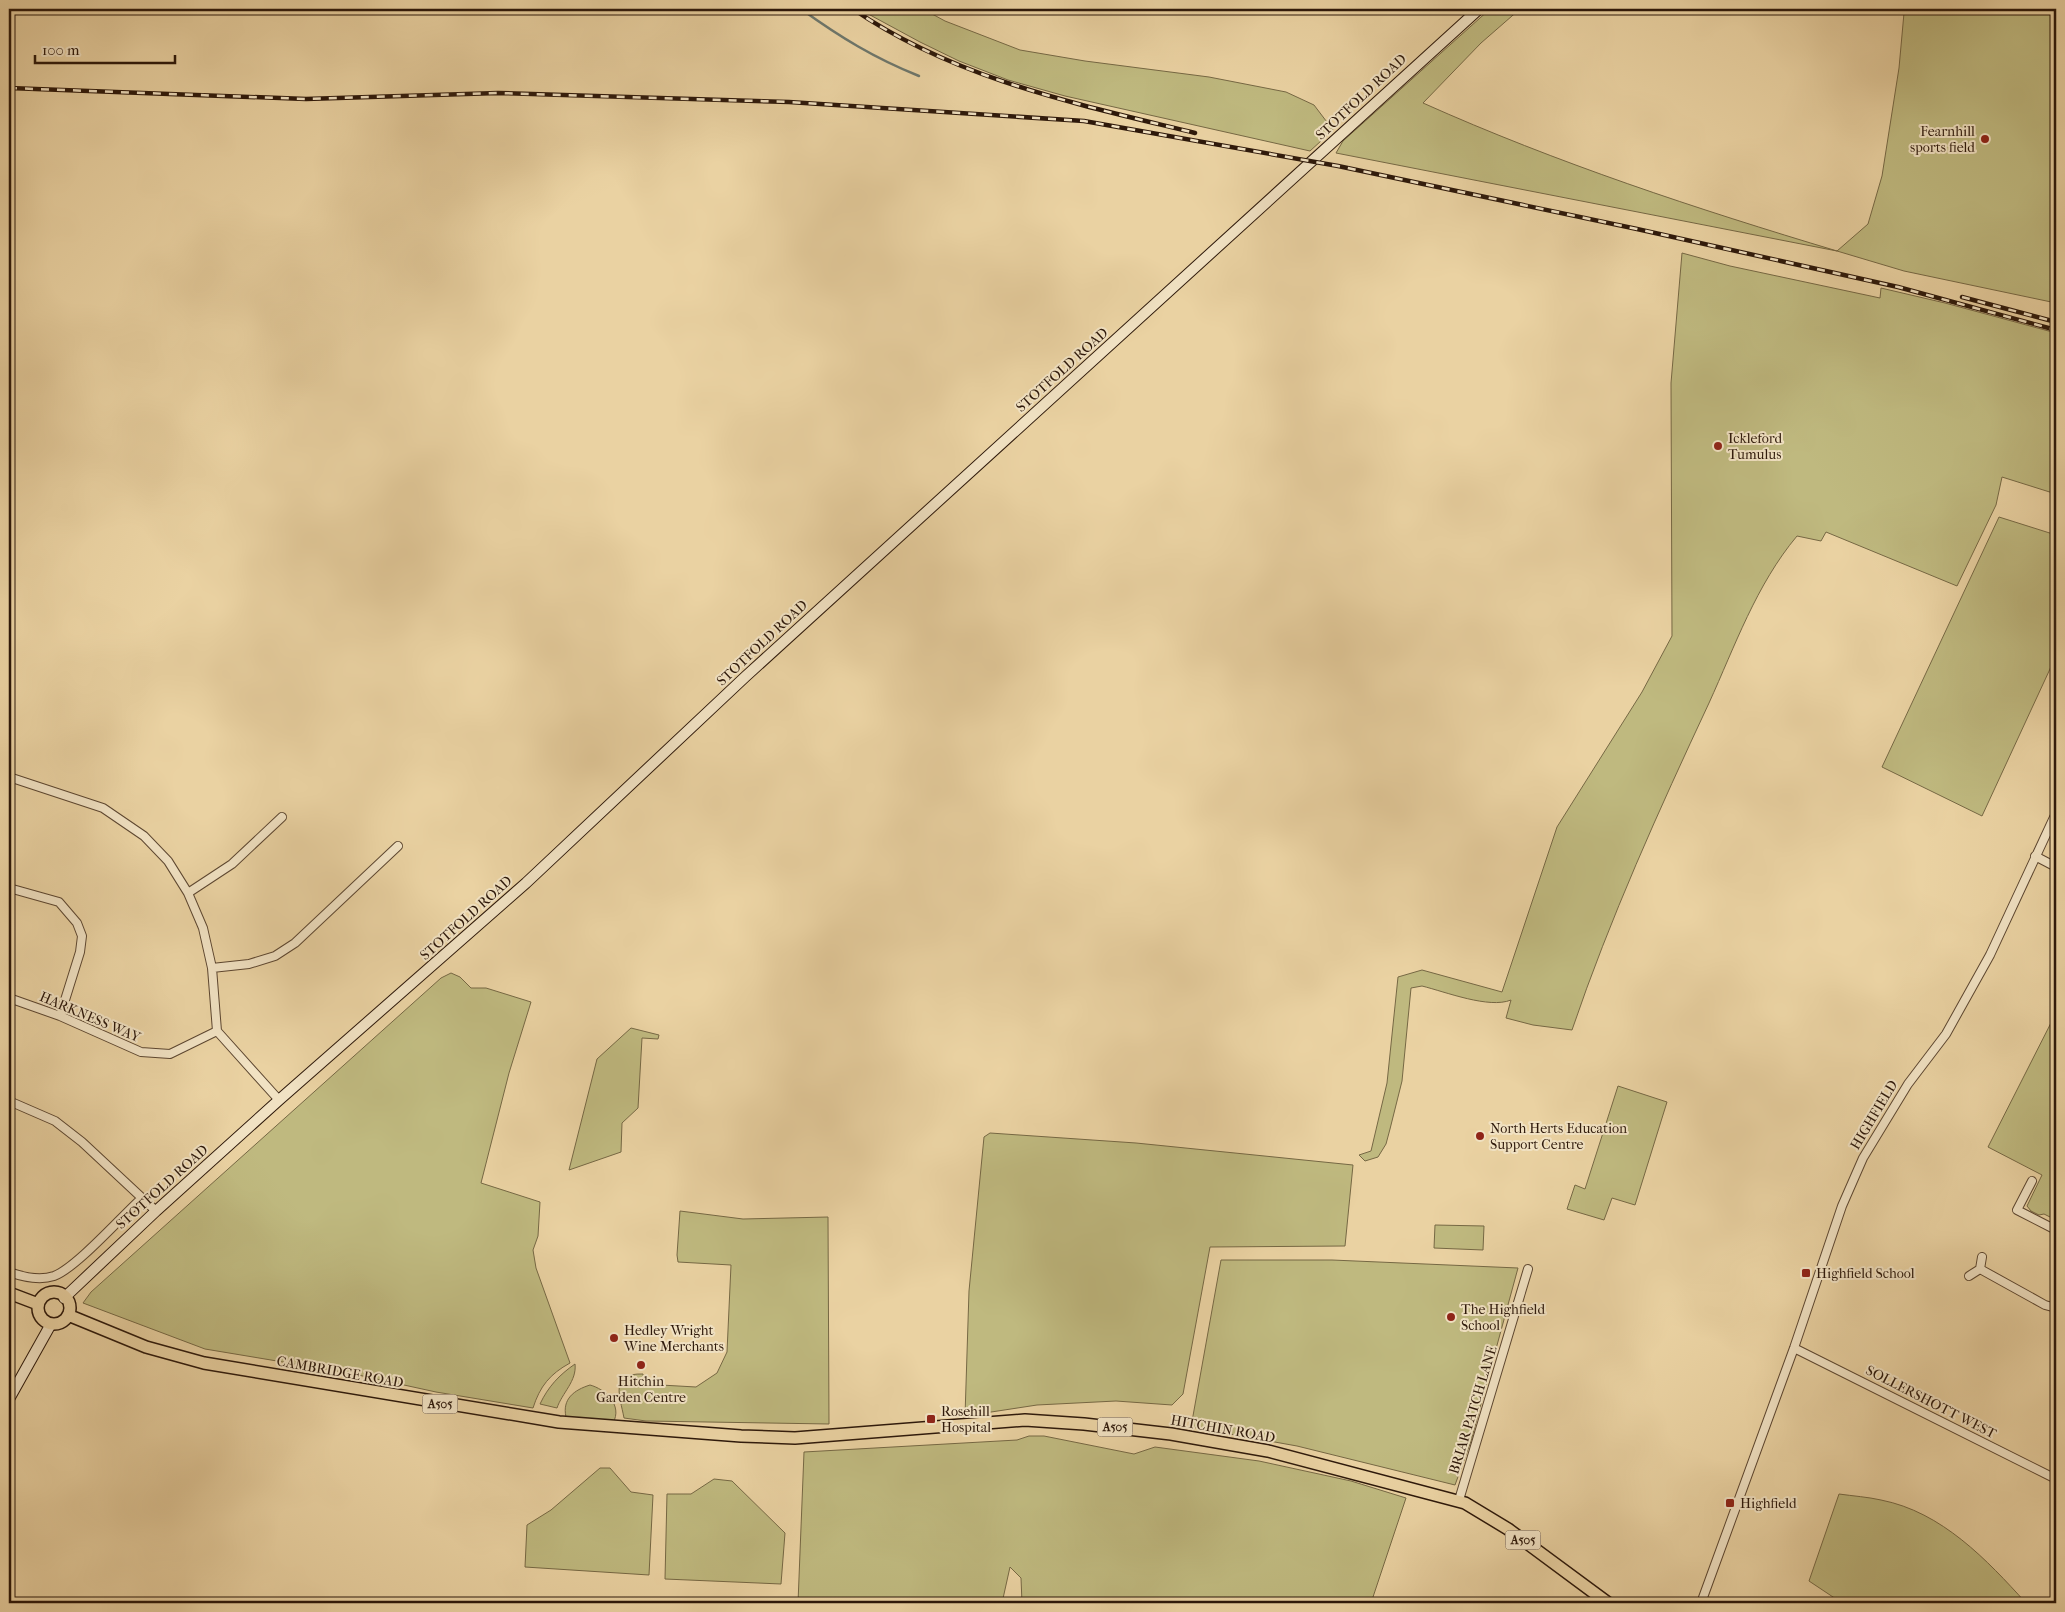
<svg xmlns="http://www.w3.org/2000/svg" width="2065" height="1612" viewBox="0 0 2065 1612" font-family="'IM FELL French Canon',serif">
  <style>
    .green { fill: #bfb97f; stroke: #766844 }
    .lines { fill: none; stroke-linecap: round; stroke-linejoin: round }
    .stream { stroke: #6e776c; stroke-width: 2.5 }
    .street-casing { stroke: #5c4630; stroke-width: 10 }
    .secondary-casing { stroke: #2d180a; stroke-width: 12 }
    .primary-casing { stroke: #2d180a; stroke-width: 14 }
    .street { stroke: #f1e2c3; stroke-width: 8 }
    .secondary { stroke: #f1e2c3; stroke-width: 10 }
    .primary { stroke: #ead2a2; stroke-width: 11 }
    .rail-casing { stroke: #2d180a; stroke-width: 4.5 }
    .rail { stroke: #f1e2c3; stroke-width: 2.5; stroke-dasharray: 8; stroke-linecap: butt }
    .poi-dot { fill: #8f2418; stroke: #f1e2c3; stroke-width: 2 }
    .labels { text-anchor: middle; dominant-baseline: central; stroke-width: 4; stroke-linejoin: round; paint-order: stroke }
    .shield { fill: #f1e2c3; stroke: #685542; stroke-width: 1 }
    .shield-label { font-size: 12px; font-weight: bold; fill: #2d180a }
    .street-label { font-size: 14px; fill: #2d180a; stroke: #f1e2c3 }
    .poi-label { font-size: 14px; fill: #2d180a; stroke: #f1e2c3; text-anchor: start }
  </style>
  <rect width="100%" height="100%" fill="#ead2a2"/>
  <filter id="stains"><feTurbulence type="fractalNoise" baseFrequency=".004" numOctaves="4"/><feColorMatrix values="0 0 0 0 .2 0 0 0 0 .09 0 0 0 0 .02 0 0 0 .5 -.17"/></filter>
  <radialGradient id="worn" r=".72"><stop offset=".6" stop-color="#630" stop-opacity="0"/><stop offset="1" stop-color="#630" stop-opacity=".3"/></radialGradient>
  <path class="green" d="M859 9H923L945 21 1020 50 1085 61 1209 77 1286 92 1314 105 1333 130 1310 151 1065 96 1008 80 959 61 920 42Z
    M1490 9H1520L1481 43 1423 103C1557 163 1697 209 1837 251L1868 224 1882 176 1899 68 1904 13 1909 9H2056V303L1904 271 1837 251 1336 153 1343 141Z
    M1682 253 1730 266 1880 298 1881 288 1945 303 2056 333V494L2002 477 1996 505 1957 586 1826 532 1821 541 1797 536C1756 585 1735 646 1709 703 1659 810 1610 918 1572 1030L1533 1025 1506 1018 1511 1000C1489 1009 1446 992 1422 986L1411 988 1402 1081 1390 1129 1386 1144 1378 1157 1365 1161 1359 1155 1371 1151 1387 1083 1398 977 1422 970 1502 992 1557 827 1642 692 1672 636 1671 383Z
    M1999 517 2056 535V656L1982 816 1882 767Z
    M451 973 460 977 471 988H486L531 1002 509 1073 481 1183 540 1202 538 1236 533 1250 536 1268 570 1363C550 1374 540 1386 533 1408L436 1392 349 1373 205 1349 83 1303 91 1292 441 978Z
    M2056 1013V1220L2044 1214 2039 1215 2031 1211 2027 1206 2042 1175 1988 1147Z
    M631 1028 659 1035 658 1039 642 1038 638 1108 622 1123 621 1152 569 1170 597 1059Z
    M1618 1086 1667 1102 1635 1205 1612 1198 1604 1220 1567 1209 1575 1185 1585 1189Z
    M990 1133 1136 1143 1353 1165 1345 1246 1210 1247 1183 1394 1172 1405 1116 1401 1037 1405 965 1416 969 1291 984 1137Z
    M680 1211 743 1219 828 1217 829 1424 646 1421 624 1418C620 1396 609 1373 643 1374V1384L696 1387 717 1373 727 1352 731 1265 678 1262 677 1255Z
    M1435 1225 1484 1226 1483 1250 1434 1248Z
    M1221 1260H1332L1518 1268 1471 1441 1455 1485 1297 1446 1191 1427Z
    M575 1364C577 1381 562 1393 557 1408L540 1404C548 1387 559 1375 575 1364Z
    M590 1385C605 1389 623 1405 613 1423L566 1417C562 1399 574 1390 590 1385Z
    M1029 1436H1044L1134 1454 1155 1447 1259 1461 1351 1481 1406 1498 1371 1603H1022L1021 1578 1010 1567 1002 1603H798L804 1452 1017 1440Z
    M600 1468H610L631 1492 653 1495 649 1575 525 1567 527 1525 551 1510Z
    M714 1479 732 1481 785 1533 781 1584 665 1579 667 1494H691Z
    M1839 1494C1853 1496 1868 1497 1881 1500 1942 1512 1987 1560 2026 1603H1842L1809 1581Z"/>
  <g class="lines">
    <path class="stream" d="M801 9C840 37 874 58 919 76"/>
    <g class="street-casing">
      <path id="street" d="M9 777 103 808 144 836 168 861 188 893 203 928 212 968 217 1031 279 1100
        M2035 856 2056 867
        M9 888 59 902 77 923 82 936 80 952 60 1016
        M188 893 232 864 282 817
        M212 968 249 964 275 956 295 943 398 846
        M9 998 60 1016 141 1052 170 1054 217 1031
        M9 1101 55 1121 82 1142 156 1211
        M2032 1181 2017 1210 2056 1230
        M1980 1269 2045 1305 2056 1308
        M9 1272C23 1277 39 1281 54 1276 76 1268 121 1217 141 1199
        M1969 1276 1980 1269 1982 1257
        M1794 1348 2056 1479
        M1459 1500 1528 1269
        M1701 1603 1794 1348 1842 1206 1863 1158 1908 1084 1946 1034 1990 955 2056 813"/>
    </g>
    <g class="secondary-casing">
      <path id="secondary" d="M64 1298 156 1211 279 1100 526 883 745 677 1479 9
        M9 1399 51 1324"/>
    </g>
    <g class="primary-casing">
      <path id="primary" d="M38 1308a16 16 0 1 1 32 0a16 16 0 1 1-32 0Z
        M9 1293 38 1304
        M68 1315 146 1347 204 1363 559 1422 741 1436 795 1438 1025 1420 1084 1424 1171 1434 1268 1451 1465 1503 1508 1529 1608 1603"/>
    </g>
    <use href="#street" class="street"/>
    <use href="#secondary" class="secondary"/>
    <use href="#primary" class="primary"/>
    <g class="rail-casing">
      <path id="rail" d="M853 9C955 79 1077 104 1195 133
        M9 88 306 99 498 93 789 102 1084 121 1338 166 1637 229 1898 287 2056 330
        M1962 297 2056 322"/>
    </g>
    <use href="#rail" class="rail"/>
  </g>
  <g class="poi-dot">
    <circle cx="1985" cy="139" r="5"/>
    <circle cx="1718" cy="446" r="5"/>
    <circle cx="1480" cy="1136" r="5"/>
    <rect x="1801" y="1268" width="10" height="10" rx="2.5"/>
    <circle cx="1451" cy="1317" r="5"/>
    <circle cx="614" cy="1338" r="5"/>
    <circle cx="641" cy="1365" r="5"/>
    <rect x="926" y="1414" width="10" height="10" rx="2.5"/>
    <rect x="1725" y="1498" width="10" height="10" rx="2.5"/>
  </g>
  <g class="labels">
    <g class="shield">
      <rect x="422.5" y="1394.5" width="35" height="19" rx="4"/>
      <rect x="1097.5" y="1417.5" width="35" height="19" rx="4"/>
      <rect x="1505.5" y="1530.5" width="35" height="19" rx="4"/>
    </g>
    <g class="shield-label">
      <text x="440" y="1404">A505</text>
      <text x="1115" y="1427">A505</text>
      <text x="1523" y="1540">A505</text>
    </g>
    <g class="street-label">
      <text transform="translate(1361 97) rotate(-43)">STOTFOLD ROAD</text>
      <text transform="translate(1062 370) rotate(-42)">STOTFOLD ROAD</text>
      <text transform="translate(762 643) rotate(-43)">STOTFOLD ROAD</text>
      <text transform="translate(466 918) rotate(-42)">STOTFOLD ROAD</text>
      <text transform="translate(90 1017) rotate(23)">HARKNESS WAY</text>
      <text transform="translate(1874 1115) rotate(-59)">HIGHFIELD</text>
      <text transform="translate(162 1187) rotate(-42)">STOTFOLD ROAD</text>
      <text transform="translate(340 1372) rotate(10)">CAMBRIDGE ROAD</text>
      <text transform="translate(1931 1402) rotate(27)">SOLLERSHOTT WEST</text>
      <text transform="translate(1473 1410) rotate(-73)">BRIAR PATCH LANE</text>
      <text transform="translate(1223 1429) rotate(10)">HITCHIN ROAD</text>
    </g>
    <g class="poi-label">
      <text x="1975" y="131" text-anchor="end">Fearnhill<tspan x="1975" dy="16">sports field</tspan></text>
      <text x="1728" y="438">Ickleford<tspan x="1728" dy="16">Tumulus</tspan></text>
      <text x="1490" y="1128">North Herts Education<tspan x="1490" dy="16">Support Centre</tspan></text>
      <text x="1816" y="1273">Highfield School</text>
      <text x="1461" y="1309">The Highfield<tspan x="1461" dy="16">School</tspan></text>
      <text x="624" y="1330">Hedley Wright<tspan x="624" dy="16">Wine Merchants</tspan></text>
      <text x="641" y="1381" text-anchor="middle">Hitchin<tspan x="641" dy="16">Garden Centre</tspan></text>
      <text x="941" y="1411">Rosehill<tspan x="941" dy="16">Hospital</tspan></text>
      <text x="1740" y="1503">Highfield</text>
    </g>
  </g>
  <rect width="2065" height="1612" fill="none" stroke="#ead2a2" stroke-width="30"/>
  <rect x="10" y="10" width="2045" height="1592" fill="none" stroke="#2d180a" stroke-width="2.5"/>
  <rect x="15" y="15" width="2035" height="1582" fill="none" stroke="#2d180a"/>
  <path d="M35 55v8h140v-8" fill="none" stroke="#2d180a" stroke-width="2.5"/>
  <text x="42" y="55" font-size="15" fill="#2d180a" stroke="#f1e2c3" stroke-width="4" paint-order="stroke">100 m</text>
  <rect width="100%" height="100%" filter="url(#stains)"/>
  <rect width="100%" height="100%" fill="url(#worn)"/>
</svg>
